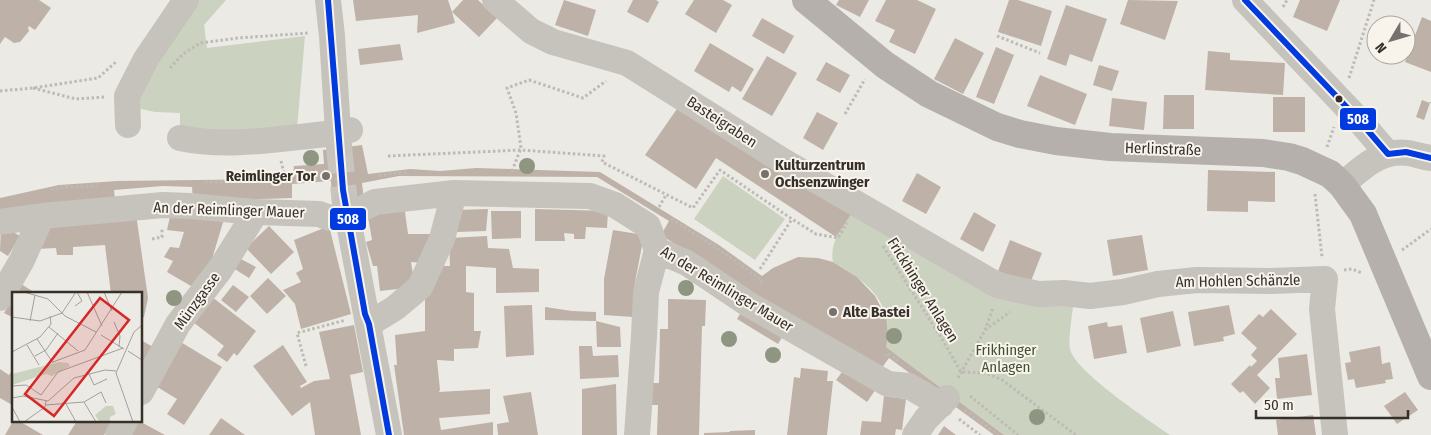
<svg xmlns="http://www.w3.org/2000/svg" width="1431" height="435" viewBox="0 0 1431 435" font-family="'Fira Sans Condensed',sans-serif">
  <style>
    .green { fill: #cbd2bf }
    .building { fill: #beb1a7 }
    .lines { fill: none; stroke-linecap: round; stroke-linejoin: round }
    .minor-tunnel { stroke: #c8c5bf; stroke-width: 26; stroke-dasharray: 26 13; stroke-linecap: butt }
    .path { stroke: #bebab5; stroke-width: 3; stroke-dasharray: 2.5 2.5; stroke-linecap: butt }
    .minor { stroke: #c6c2bc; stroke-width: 26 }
    .major { stroke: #b5b0ab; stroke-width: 28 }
    .bus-1-casing { stroke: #f8f4ec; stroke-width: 10 }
    .bus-1 { stroke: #013adf; stroke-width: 6 }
    .tree { fill: #8e9682 }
    .bus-dot { fill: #36302b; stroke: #f8f4ec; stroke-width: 2 }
    .poi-dot { fill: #76716c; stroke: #f8f4ec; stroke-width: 2 }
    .labels { text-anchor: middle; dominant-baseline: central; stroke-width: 4; stroke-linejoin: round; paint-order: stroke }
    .street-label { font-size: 15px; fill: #36302b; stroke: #f8f4ec }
    .poi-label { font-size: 15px; font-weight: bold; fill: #36302b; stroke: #f8f4ec; text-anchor: start }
    .park-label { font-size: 15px; fill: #415231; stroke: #f8f4ec }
    .inset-road { fill: none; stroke: #a3a09a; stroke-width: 1 }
    .view { fill: #d62828; fill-opacity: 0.15; stroke: #d62828; stroke-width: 2.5 }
    .inset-edge { fill: none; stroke: #36302b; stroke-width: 2.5 }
    .line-badge { stroke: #f8f4ec; stroke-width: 2 }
    .badge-label { font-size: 14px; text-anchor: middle; font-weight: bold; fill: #fff }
  </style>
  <rect width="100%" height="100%" fill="#eceae4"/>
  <path class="green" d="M197 0H226L204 25 207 48 305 36 297 129 201 133 180 126V113L155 112 137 108V99Z
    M723 176 785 219 755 260 694 219Z
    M852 213 1073 307C1072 316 1068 341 1070 349 1075 372 1149 420 1170 435H1004L886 347C886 338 886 328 886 319 883 292 854 274 833 262 829 243 842 228 852 213Z"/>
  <path class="building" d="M0 0H39L51 8 35 30 29 26 28 28 29 31 20 42 14 43 5 37 0 44Z
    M353 0H448L452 12 463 0H478L497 18 479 37 452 12 455 23 417 33 418 15 356 21Z
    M564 0 596 10 588 36 555 25Z
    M633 0H656L659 2 648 23 627 12Z
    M694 0H723L732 5 716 33 685 14Z
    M839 0H869L860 17 836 5Z
    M886 0H917L936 9 915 54 889 42 895 30 875 21Z
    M1009 0H1018L1052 11 1041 46 998 32Z
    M1128 0 1178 1 1165 40 1120 24Z
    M1300 0H1340L1327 31 1293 17Z
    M1066 5 1107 19 1092 62 1070 54 1066 66 1047 59Z
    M1422 17 1431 21V72L1405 62Z
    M762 18 794 36 784 54 752 36Z
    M955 38 984 53 963 94 934 79Z
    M710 43 754 69 741 92 732 86 729 92 694 71Z
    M400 44 403 60 360 65 358 49Z
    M996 47 1014 55 994 104 976 97Z
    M1208 51 1230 53V60L1285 63 1283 95 1205 90Z
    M767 56 797 73 772 116 742 99Z
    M826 62 850 75 840 93 816 80Z
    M1099 65 1119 71 1112 91 1093 85Z
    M1040 75 1087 94 1075 125 1027 106Z
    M1164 95H1194V129H1163Z
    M1273 97H1305V132H1273Z
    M1112 98 1147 102 1144 130 1109 126Z
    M1422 100 1430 103 1424 120 1416 117Z
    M681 103 852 213 836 237 716 158 696 189 645 155Z
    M817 112 838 123 823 150 803 138Z
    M362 145 368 174 410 169 440 171 476 168 600 172 719 245 762 276 773 268 798 257 818 258 833 262 857 277 875 296 886 317 888 337 886 347 1004 435H994L889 358 878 373 746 290 661 235 669 221 597 177 399 176 362 183 364 200 332 205 331 181 292 184V198L193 201 192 187 163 186 114 190 115 201 0 217V198L59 185 117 181 273 179 292 180 294 166 324 164 323 150Z
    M1208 170 1275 172V202L1248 201V212L1207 211Z
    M917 173 941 187 926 214 902 201Z
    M404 205 408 234H436L425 263 411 262 415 287 380 291 377 266H373L366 242 372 240 367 211Z
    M488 209 486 231 456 232V210Z
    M535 209 608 211 607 228 586 227 585 239H574V234L564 233 565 241H535Z
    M491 211H521V238L492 239Z
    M171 212 224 219 212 259 191 286 167 272 173 261 164 257 170 247 179 248 184 232 167 230Z
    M974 212 996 225 983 252 960 239Z
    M136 214 148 298 144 317H141V294H111L105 245 73 247V255H57L56 248 36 249 49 224Z
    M1 225 20 236 8 256 0 251Z
    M269 226 294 252 271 274 246 248Z
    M329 226 351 314 301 329 295 304 283 290 301 282 296 273 303 269 294 240Z
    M613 230 644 235 635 282 633 317 604 315V279Z
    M1142 235 1148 270 1113 276 1107 240Z
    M487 236 488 248 509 249 513 268 539 269V292L496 293V268L466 266V292L474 293V331H481L478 348 454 349V361L437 360 440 390 439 392 490 389V414L439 418 441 430 493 422V435H404L394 365H397L395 335 425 331V292H432V266H450L449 238Z
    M1010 240 1042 253 1031 281 1020 280 998 271Z
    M239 258 256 267 249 278 233 268Z
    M268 278 286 296 267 314 250 296Z
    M21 284 37 294H15Z
    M233 285 249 297 236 312 221 300Z
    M14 297V318L4 313Z
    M212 297 256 331 237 356 234 353 227 362 217 355 224 346 193 322Z
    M668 299 706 300 705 326H702L699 435H657L658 405H649L650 383H659L660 329H668Z
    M532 305 534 355 506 357 504 306Z
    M1229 305 1235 334 1223 337 1224 341 1194 346 1188 312Z
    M745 306 786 331 778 344 737 319Z
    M545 307 572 311 596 312V321L545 320Z
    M1271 309 1297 334 1257 375 1270 388 1255 404 1243 391 1240 393 1231 384 1250 365 1251 367 1257 361 1251 355 1257 348 1241 333 1259 314 1263 317Z
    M1173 311 1181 346 1147 353 1140 318Z
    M596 321 620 327 621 347H597Z
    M1107 322 1108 327 1122 325 1127 353 1094 359 1088 326Z
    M354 325 363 372 350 375 361 435H315L310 402 292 416 253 366 283 345 307 382 300 386 301 388 314 381 330 379 319 332Z
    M141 340 153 347 141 366Z
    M179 341 222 367 184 425 167 414 177 399 154 385Z
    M579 346H592L593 356 618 355 619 377 580 379Z
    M1380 346 1382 364 1390 362 1393 379 1385 380 1386 383 1356 388 1354 379 1348 380 1345 363 1351 362 1349 352Z
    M1307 354 1312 395 1277 399 1275 378H1280L1278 358Z
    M14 367V406L0 398V369L9 375Z
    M846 367 876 389 867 402 836 380Z
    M801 368 828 371 827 381H833L827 435H787L794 377 800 378Z
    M616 384 617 435H582V389Z
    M531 392 538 435H498L497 424 509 422 503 396Z
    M1405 392 1418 410 1397 424 1384 406Z
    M884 396 906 399 902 430 896 429 895 435H860L862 421 881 422Z
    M1313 415 1316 435H1278L1276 420Z
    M221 418 245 435H209Z
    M13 421H19L43 435H5Z
    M77 421H113L104 435H68Z
    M133 421H139L165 435H126Z
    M944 426 956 435H938Z
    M755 430V435H704V433L730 432V431Z"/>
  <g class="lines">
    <path class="minor-tunnel" d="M339 147 345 203"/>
    <path class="path" d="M1283 7 1287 0
      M997 36 1040 53
      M170 68 183 54 200 43 238 38 309 33
      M1349 78 1374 0
      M33 88 76 99 105 97
      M0 91 33 88 98 78 117 61
      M1431 102V103
      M845 114 865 79
      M1327 147 1334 127
      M388 156 521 150 604 156 602 162 693 208 720 170 792 219 816 234 838 238 847 223
      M281 161 286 181
      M512 171 521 148 516 113 507 88 529 80 583 98 606 81
      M379 176 394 173H408
      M205 182H286L332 178 341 180
      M51 190 63 187 97 186
      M1315 194 1322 257
      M659 207 666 195
      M671 219 717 248 762 280 760 286
      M152 239 162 237V228
      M883 246 942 339 961 372 986 373 1002 380 1076 435
      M1402 250 1431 229
      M760 269 792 219
      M1344 270 1352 269 1362 273
      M985 330 1010 312
      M885 356 887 353 900 362
      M306 366 297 333 346 320
      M958 378 985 330 993 308
      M970 396 1018 435
      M965 410 998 435
      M959 419 980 435"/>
    <path class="minor" d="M328 0 332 36 339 147
      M495 0 531 31 553 42 627 63 783 161 997 285 1038 294 1064 293 1090 296 1123 292 1158 284 1197 280 1271 281 1325 279 1322 309 1335 435
      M1245 0 1357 118 1388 154
      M128 125 127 96 146 59 186 0
      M180 138C232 149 286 137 338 133L350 130
      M1342 185C1361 169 1380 149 1408 153 1415 154 1423 157 1431 158
      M345 203 389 435
      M0 222 42 216 163 205 190 206 256 212 319 214 330 218 346 215 358 211 375 202 454 193 590 196 615 205 648 226 657 250 687 263 748 304 888 384 909 386 941 405
      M0 298 21 262 42 216
      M369 324 395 308 420 287 442 239 454 193
      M141 392 178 324 219 271 256 212
      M118 435 125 421
      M637 435 644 336 646 292 657 250
      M915 435 926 419 947 398"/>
    <path class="major" d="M806 0 885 65 929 94 997 127 1020 134 1056 141 1110 147 1263 153 1289 157 1302 161 1330 174 1342 185 1363 214 1431 376"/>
    <g class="bus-1-casing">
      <path id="bus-1" d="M328 0 343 190 365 314 369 324 389 435
        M1245 0 1357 118 1388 154 1406 152 1431 158"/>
    </g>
    <use href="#bus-1" class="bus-1"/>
  </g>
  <g class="tree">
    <circle cx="311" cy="158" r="8"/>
    <circle cx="527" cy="166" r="8"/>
    <circle cx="686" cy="288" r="8"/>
    <circle cx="174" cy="298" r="8"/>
    <circle cx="894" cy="336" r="8"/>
    <circle cx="729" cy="339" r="8"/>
    <circle cx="773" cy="355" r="8"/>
    <circle cx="1037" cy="417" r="8"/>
  </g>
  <circle class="bus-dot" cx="1339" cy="99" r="4.5"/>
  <g class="poi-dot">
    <circle cx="765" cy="174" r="5"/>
    <circle cx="326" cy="176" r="5"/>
    <circle cx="833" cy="312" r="5"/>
  </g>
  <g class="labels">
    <g class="street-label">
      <text transform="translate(722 122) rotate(33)">Basteigraben</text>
      <text transform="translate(1163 149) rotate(2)">Herlinstraße</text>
      <text transform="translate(229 210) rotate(2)">An der Reimlinger Mauer</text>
      <text transform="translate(1238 281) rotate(-1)">Am Hohlen Schänzle</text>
      <text transform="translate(727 289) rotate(31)">An der Reimlinger Mauer</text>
      <text transform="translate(923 290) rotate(58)">Frickhinger Anlagen</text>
      <text transform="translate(197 301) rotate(-54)">Münzgasse</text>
    </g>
    <g class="poi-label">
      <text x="775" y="165">Kulturzentrum<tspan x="775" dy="17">Ochsenzwinger</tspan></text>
      <text x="316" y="176" text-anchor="end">Reimlinger Tor</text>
      <text x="843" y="312">Alte Bastei</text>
    </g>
    <g class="park-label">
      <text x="1006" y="350">Frikhinger<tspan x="1006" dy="17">Anlagen</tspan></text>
    </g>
  </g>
  <g transform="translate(12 292)">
    <rect width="130" height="130" fill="#eceae4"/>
    <path d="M47 70 56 71 58 74 40 84 34 82 0 93V82ZM94 114H101L104 122 98 125V130L87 129 83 123Z" fill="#cbd2bf"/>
    <path class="inset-road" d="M12 0 36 7 53 24 84 40M75 0 90 34M92 0 100 19M63 14 70 9 65 0M50 21 64 0M0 25 28 29 50 21M18 29 23 3M102 30 108 44 107 55M37 35 66 59M89 43 112 57M25 47 41 71M15 53 27 73M116 59 130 68M0 60 28 45 39 32 38 24M23 64 34 58 46 41M41 70 73 58 110 0M77 82 82 93 95 87M0 94 14 93 29 103 46 80 111 56M0 106 11 104 36 109 62 86 93 78 104 79M72 110 89 100 94 111M54 112 64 130M34 113 72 110 84 130M0 115 8 130M12 130 33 115 34 109M121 130 104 81 122 40 130 33"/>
    <path class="view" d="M88 6 117 28 42 124 13 102Z"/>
    <rect width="130" height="130" class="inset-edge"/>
  </g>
  <g class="line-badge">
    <rect x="1339" y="107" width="38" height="24" rx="5" fill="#013adf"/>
    <rect x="329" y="207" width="38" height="24" rx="5" fill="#013adf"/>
  </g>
  <g class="badge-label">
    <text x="1358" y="124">508</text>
    <text x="348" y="224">508</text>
  </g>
  <g transform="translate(1391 40) rotate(232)"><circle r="24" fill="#f8f4ec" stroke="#aaa69f"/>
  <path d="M0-4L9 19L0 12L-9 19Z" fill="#76716c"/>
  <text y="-8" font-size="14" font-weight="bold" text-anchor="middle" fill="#36302b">N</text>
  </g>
  <path d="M1256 410v8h152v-8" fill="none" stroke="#36302b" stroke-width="2.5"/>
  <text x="1264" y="410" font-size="15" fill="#36302b" stroke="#f8f4ec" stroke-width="4" paint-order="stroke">50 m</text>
</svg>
